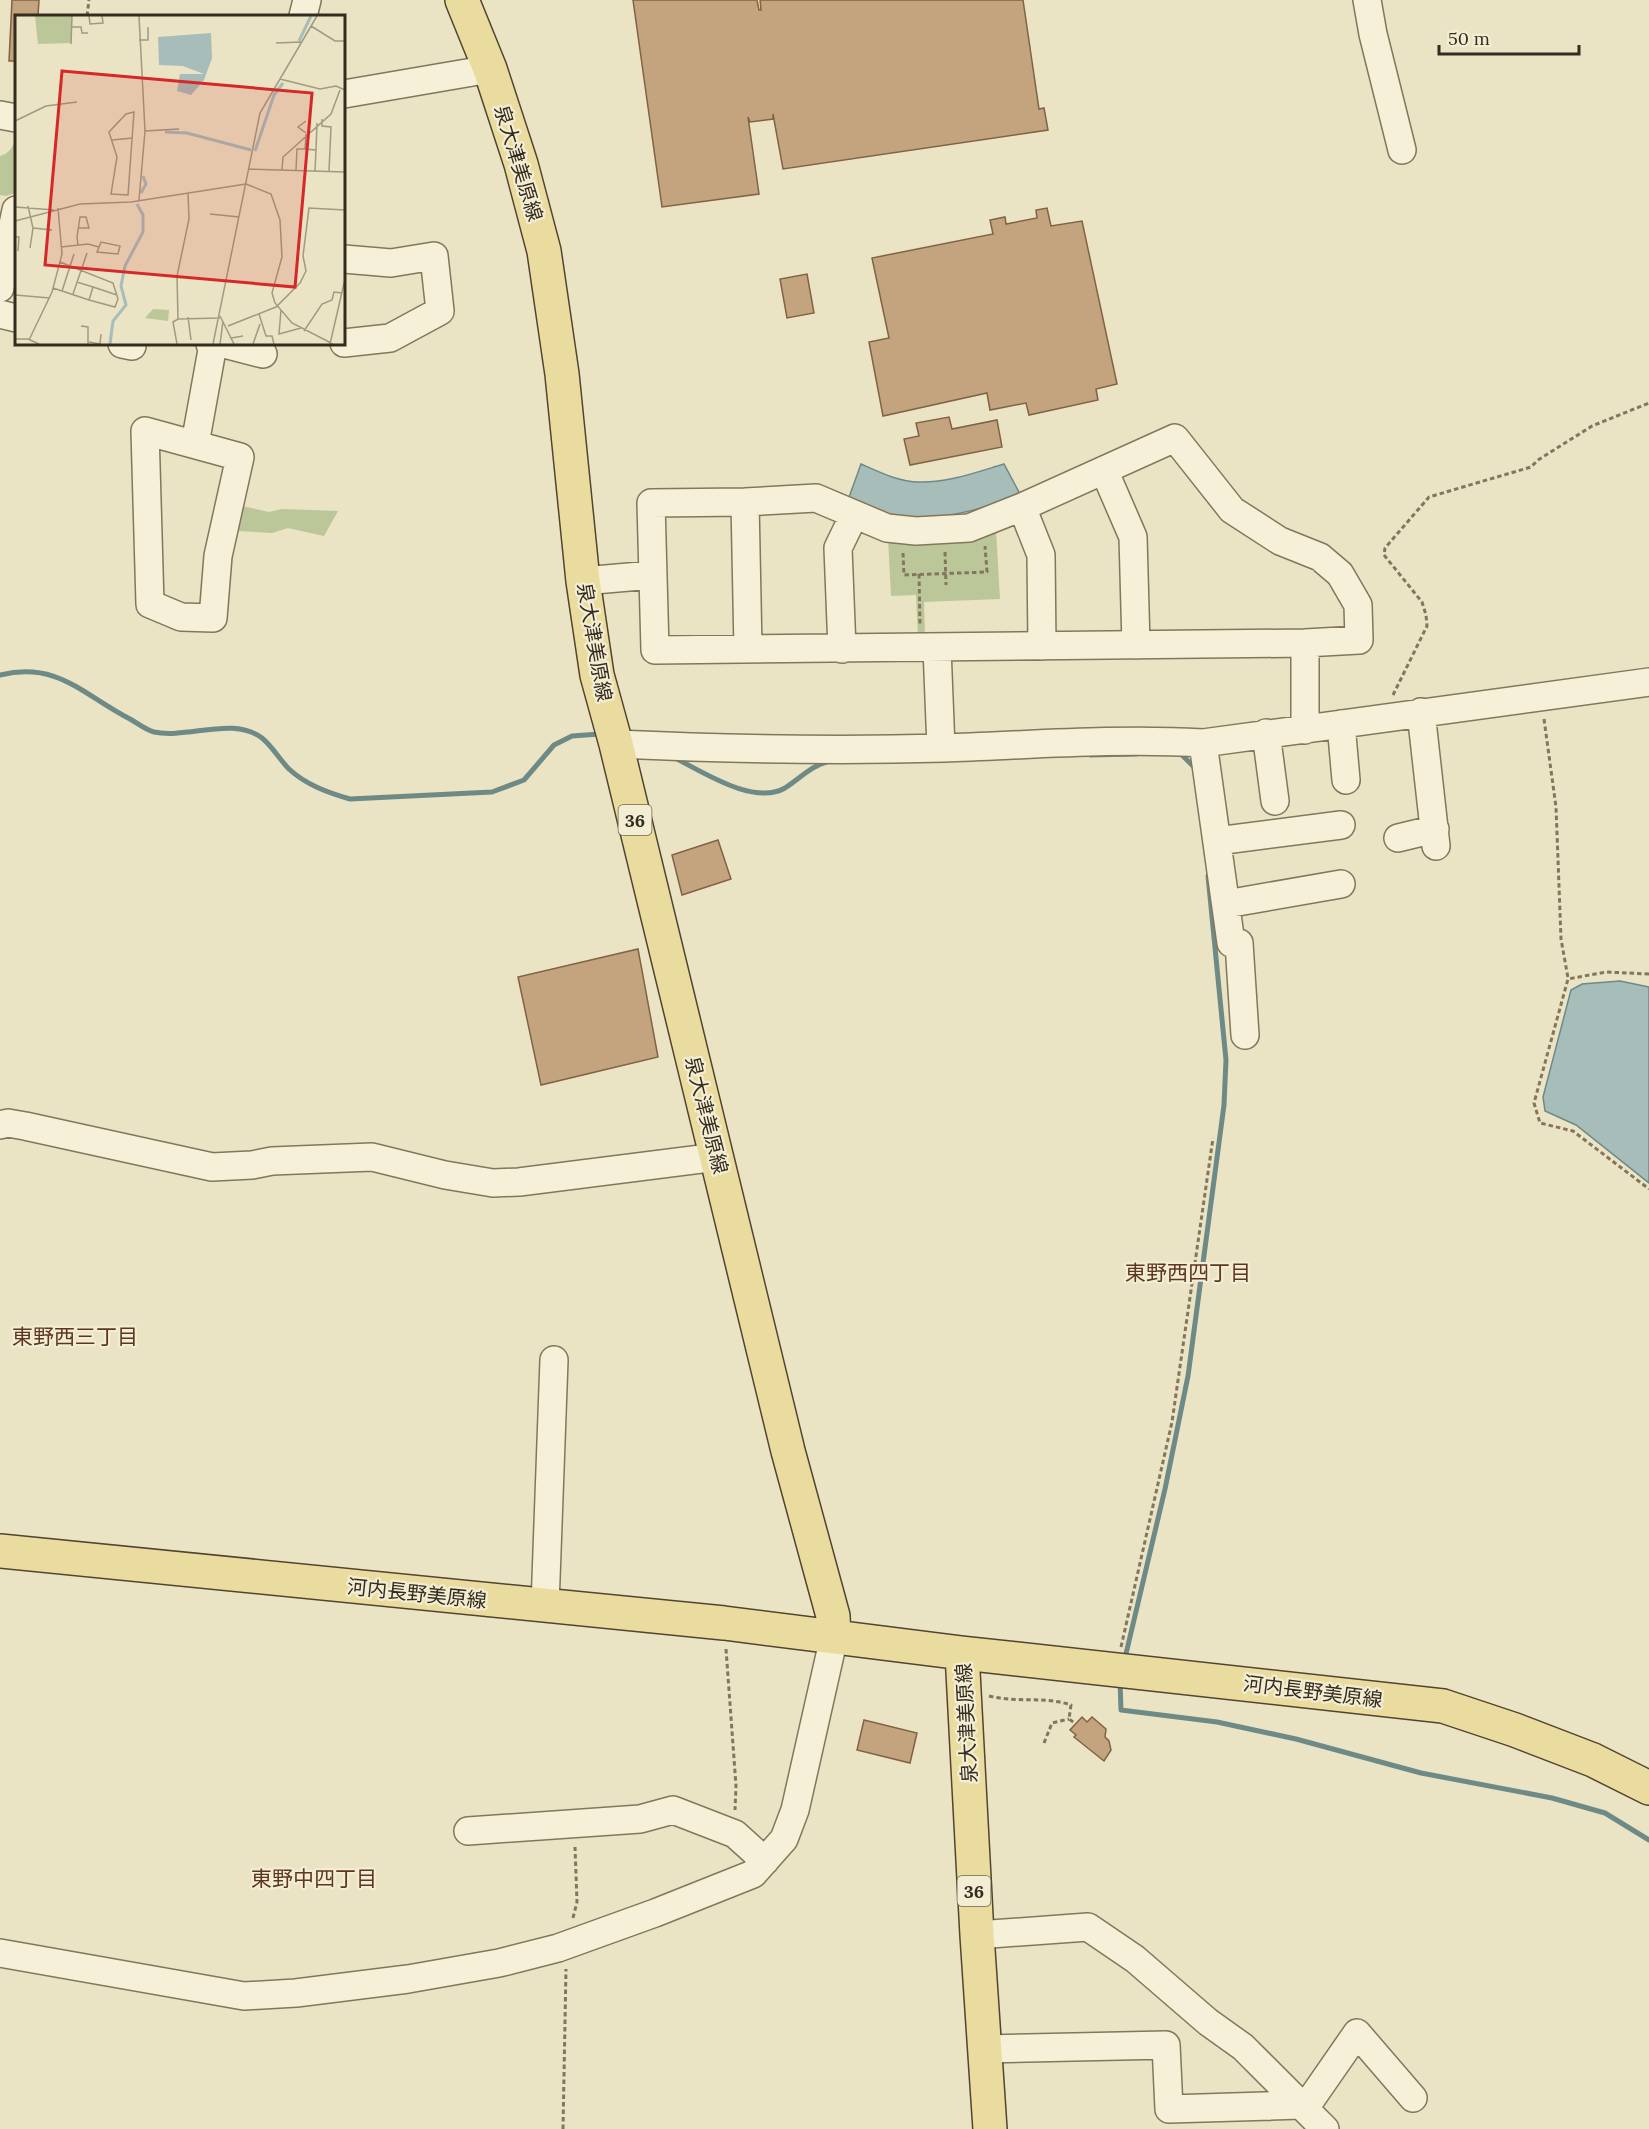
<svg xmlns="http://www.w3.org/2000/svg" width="1649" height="2129" viewBox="0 0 1649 2129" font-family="Lora,'Noto Sans JP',serif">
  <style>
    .green { fill: #bcc799 }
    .water { fill: #a6bdb9; stroke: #6e8a87; stroke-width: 1.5 }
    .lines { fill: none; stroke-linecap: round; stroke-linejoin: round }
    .stream { stroke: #6e8a87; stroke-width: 5 }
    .building { fill: #c4a47e; stroke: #806344; stroke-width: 1.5 }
    .minor-casing { stroke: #83765c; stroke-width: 30 }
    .major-casing { stroke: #514430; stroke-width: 36 }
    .path { stroke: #83765c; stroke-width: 3; stroke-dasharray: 4.5 3; stroke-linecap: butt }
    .minor { stroke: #f5f0d7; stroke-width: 27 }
    .major { stroke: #eadc9f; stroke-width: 33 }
    .labels { text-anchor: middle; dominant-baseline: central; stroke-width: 4.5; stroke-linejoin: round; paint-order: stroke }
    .shield { fill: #f2edd3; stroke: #6d6655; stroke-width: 1.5 }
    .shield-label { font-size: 18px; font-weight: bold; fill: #342c1f }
    .street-label { font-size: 20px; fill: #342c1f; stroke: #f2edd3 }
    .neighbourhood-label { font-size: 21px; fill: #5d3622; stroke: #f2edd3 }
    .inset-river { fill: none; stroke: #a6bdb9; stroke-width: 3 }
    .inset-road { fill: none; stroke: #a19a82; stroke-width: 1.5 }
    .view { fill: #d62828; fill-opacity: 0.15; stroke: #d62828; stroke-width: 3 }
    .inset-edge { fill: none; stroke: #342c1f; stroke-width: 3 }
  </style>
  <rect width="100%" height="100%" fill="#eae3c4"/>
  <path class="green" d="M16 137 15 193 6 196 0 195V156C10 153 13 147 16 137Z
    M242 506 269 512 282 509 338 511 324 536 288 528 272 533 238 531Z
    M996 530 1000 599 924 602 925 637H918L916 595 891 596 888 538Z"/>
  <path class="water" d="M861 464C879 472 899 482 919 482 948 483 977 472 1004 464L1020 494C985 510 925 525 888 514 874 511 861 504 848 500Z
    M1620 981 1649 987V1183L1576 1125 1545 1111 1543 1097 1571 990 1582 984Z"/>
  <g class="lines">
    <path class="stream" d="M0 675C58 661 83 695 130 719 137 723 146 730 154 732 188 739 233 716 262 738 272 746 280 760 289 769 306 785 329 793 350 799L492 792 524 780 554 745 572 736 600 734
      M1179 752 1196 769
      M1090 755 1137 754
      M675 758C703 772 754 806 785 788 801 778 809 767 829 761
      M1125 1658 1165 1489 1188 1376 1224 1105 1226 1060 1208 876
      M1120 1681 1121 1710 1217 1722 1296 1739 1421 1773 1552 1798 1605 1813 1649 1840"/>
  </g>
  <path class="building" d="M12 0H39L38 16H16V61H9Z
    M633 0H757L759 10H761L760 0H1023L1039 109 1044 108 1048 130 783 169 773 114V119L750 122 748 117 759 194 662 207Z
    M1047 208 1051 226 1082 221 1117 384 1096 389 1098 400 1029 415 1026 403 990 410 987 393 883 416 869 342 889 338 872 258 993 234 990 220 1005 217 1006 224 1037 218 1036 210Z
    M807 274 814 313 787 318 780 279Z
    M949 417 952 429 997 420 1002 447 910 465 904 439 919 436 916 423Z
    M718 840 731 879 682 895 672 855Z
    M638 949 658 1057 541 1085 518 977Z
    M1082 1717 1087 1722 1092 1717 1106 1729 1105 1737 1109 1741 1111 1750 1104 1761 1074 1737 1076 1735 1070 1730Z
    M864 1720 917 1733 910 1763 857 1750Z"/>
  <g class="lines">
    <g class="minor-casing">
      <path id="minor" d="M1367 0 1373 34 1402 150
        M303 16 307 0
        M344 94 490 69
        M0 115 16 118
        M344 259 391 263 434 256 440 311 390 338 344 343
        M0 288 16 210
        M0 314 16 318
        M122 344 132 346
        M224 344 263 354
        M145 431 240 457 218 556 213 618 181 617 150 604Z
        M1175 438 1232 510 1280 541 1320 557 1340 574 1358 605 1359 640 1305 643 655 650 651 503 745 502 816 498 887 528 916 531 969 528 1022 507Z
        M195 444 212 350 210 344
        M1104 470 1133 537 1136 645
        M745 502 748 649
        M1022 507 1041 555 1042 646
        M583 581 652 575
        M1305 643V730
        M937 648 941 748
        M842 649 838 548 854 515
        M1421 712 1436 846
        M1341 724 1346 780
        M1266 733 1275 801
        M1203 743 1231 943H1239L1245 1035
        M616 744C726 749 835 751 944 748 1030 745 1117 738 1203 743L1649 682
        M1398 838 1435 829
        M1217 841 1341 825
        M1226 904 1341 884
        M0 1125 8 1123 25 1126 212 1167 252 1165 272 1161 372 1157 445 1175 493 1183 519 1182 717 1157
        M545 1606 554 1360
        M468 1831 640 1819 673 1810 735 1834 765 1861
        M977 1935 1088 1927 1135 1959 1208 2022 1243 2047 1325 2129
        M0 1953 244 1996 296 1993 408 1979 499 1963 558 1948 655 1913 753 1874 784 1839 795 1810 834 1637
        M984 2049 1166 2045 1169 2109 1301 2105
        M1305 2108 1357 2033 1413 2098"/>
    </g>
    <g class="major-casing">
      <path id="major" d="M462 0 490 69 521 164 544 251 562 374 583 581 597 675 616 744 788 1451 833 1616 834 1637
        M0 1551 724 1623 962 1653 1443 1706 1515 1730 1593 1760 1649 1788
        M962 1653 977 1935 990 2129"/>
    </g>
    <path class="path" d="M87 16 89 0
      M945 552 946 585
      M903 553 904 575 987 572 985 546
      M919 574 920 624
      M1393 695 1427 626 1426 615 1422 602 1384 555 1385 548 1429 497 1531 467 1538 460 1592 426 1649 403
      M1544 719 1556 807 1561 939 1568 978
      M1649 974 1606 972 1568 979 1534 1103 1540 1123 1573 1131 1649 1189
      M1121 1647 1172 1422 1213 1138
      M726 1649 736 1786 735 1810
      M989 1696C1016 1703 1044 1696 1071 1705L1069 1719 1076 1724
      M1044 1743 1052 1723 1069 1719
      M573 1918 577 1902 575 1847
      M563 2129 566 1969"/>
    <use href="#minor" class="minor"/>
    <use href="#major" class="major"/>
  </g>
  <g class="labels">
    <g class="shield">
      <rect x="618.5" y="805" width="33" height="30" rx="4.5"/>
      <rect x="957.5" y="1876" width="33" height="30" rx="4.5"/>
    </g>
    <g class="shield-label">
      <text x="635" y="820">36</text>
      <text x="974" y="1891">36</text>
    </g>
    <g class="street-label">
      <text transform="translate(519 163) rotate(73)">泉大津美原線</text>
      <text transform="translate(595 642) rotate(80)">泉大津美原線</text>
      <text transform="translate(707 1115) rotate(76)">泉大津美原線</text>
      <text transform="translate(417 1593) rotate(6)">河内長野美原線</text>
      <text transform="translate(1313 1691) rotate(7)">河内長野美原線</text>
      <text transform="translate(966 1723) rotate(-93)">泉大津美原線</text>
    </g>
    <g class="neighbourhood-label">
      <text x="1188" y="1272">東野西四丁目</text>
      <text x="75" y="1336">東野西三丁目</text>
      <text x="314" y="1878">東野中四丁目</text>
    </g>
  </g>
  <g transform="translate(15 15)">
    <rect width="330" height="330" fill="#eae3c4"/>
    <path d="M20 1H57L56 28 23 29ZM138 294 154 295 153 306 130 303Z" fill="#bcc799"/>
    <path d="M196 18 197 43 189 65 176 80 162 76 165 59H189L168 51 144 50 143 22Z" fill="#a6bdb9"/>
    <path class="inset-river" d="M284 26 296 1M150 117 172 118 236 135M240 136 259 80 268 68M126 178 131 169 128 161M95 329 98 306 111 290 106 271 110 251 128 217V200L122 189"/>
    <path class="inset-road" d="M74 1 75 9 88 8 87 1M124 1 130 116 124 185M296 11 320 26H330M57 12H66L67 18H73M124 25H133V12M261 28 286 27M56 29 57 1M265 64 305 74 321 71 330 75M119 97 113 180 96 179 102 142 94 117 111 99ZM307 104V111L316 112 314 156M0 106 31 91 62 87M291 106 283 112 291 118M130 116 164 114M97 125 118 123M290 134 301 135 300 156M301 135 302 108M234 154 330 157M267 155 268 142 316 99 325 75M281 155 282 134H290L291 119M231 169 256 179 265 205 267 242 257 278 260 288 277 308 318 329M13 191 18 213 15 233M0 192 39 195M195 199 224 202M0 206 65 189 116 187 231 169M18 213 37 215M0 222H4L3 236M63 230 62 222 65 202H71L74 213H64M46 232 73 229 84 232 82 237 103 239 105 231 86 227 84 232M45 247 98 268 103 284 100 292 74 285M78 272 102 280M38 273 74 285 78 272 62 267M47 276 59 239M58 279 72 238M0 280 35 283M266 295 264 319 286 313M244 299 251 321H257L259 329M205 301 216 323M173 302 176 325M163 304 162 261 174 204 173 178M66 311 73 312V329M213 311 261 292 285 268 291 256 288 241 294 193 330 195M289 316 307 289 317 285 319 277 327 278M0 324H13L24 329M14 325 37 277 47 239 43 193M74 327 85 329 86 319M162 329 158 307 163 304 205 303M198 329 245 98 302 1M205 329 208 306M219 329 216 323 228 321M238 329 245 309M315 329 330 264"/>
    <path class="view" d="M47 56 297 78 280 272 30 250Z"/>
    <rect width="330" height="330" class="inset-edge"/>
  </g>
  <path d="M1439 45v9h140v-9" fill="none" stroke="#342c1f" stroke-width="3"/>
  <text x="1448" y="45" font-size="18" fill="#342c1f" stroke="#f2edd3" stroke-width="4.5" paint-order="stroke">50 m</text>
</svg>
